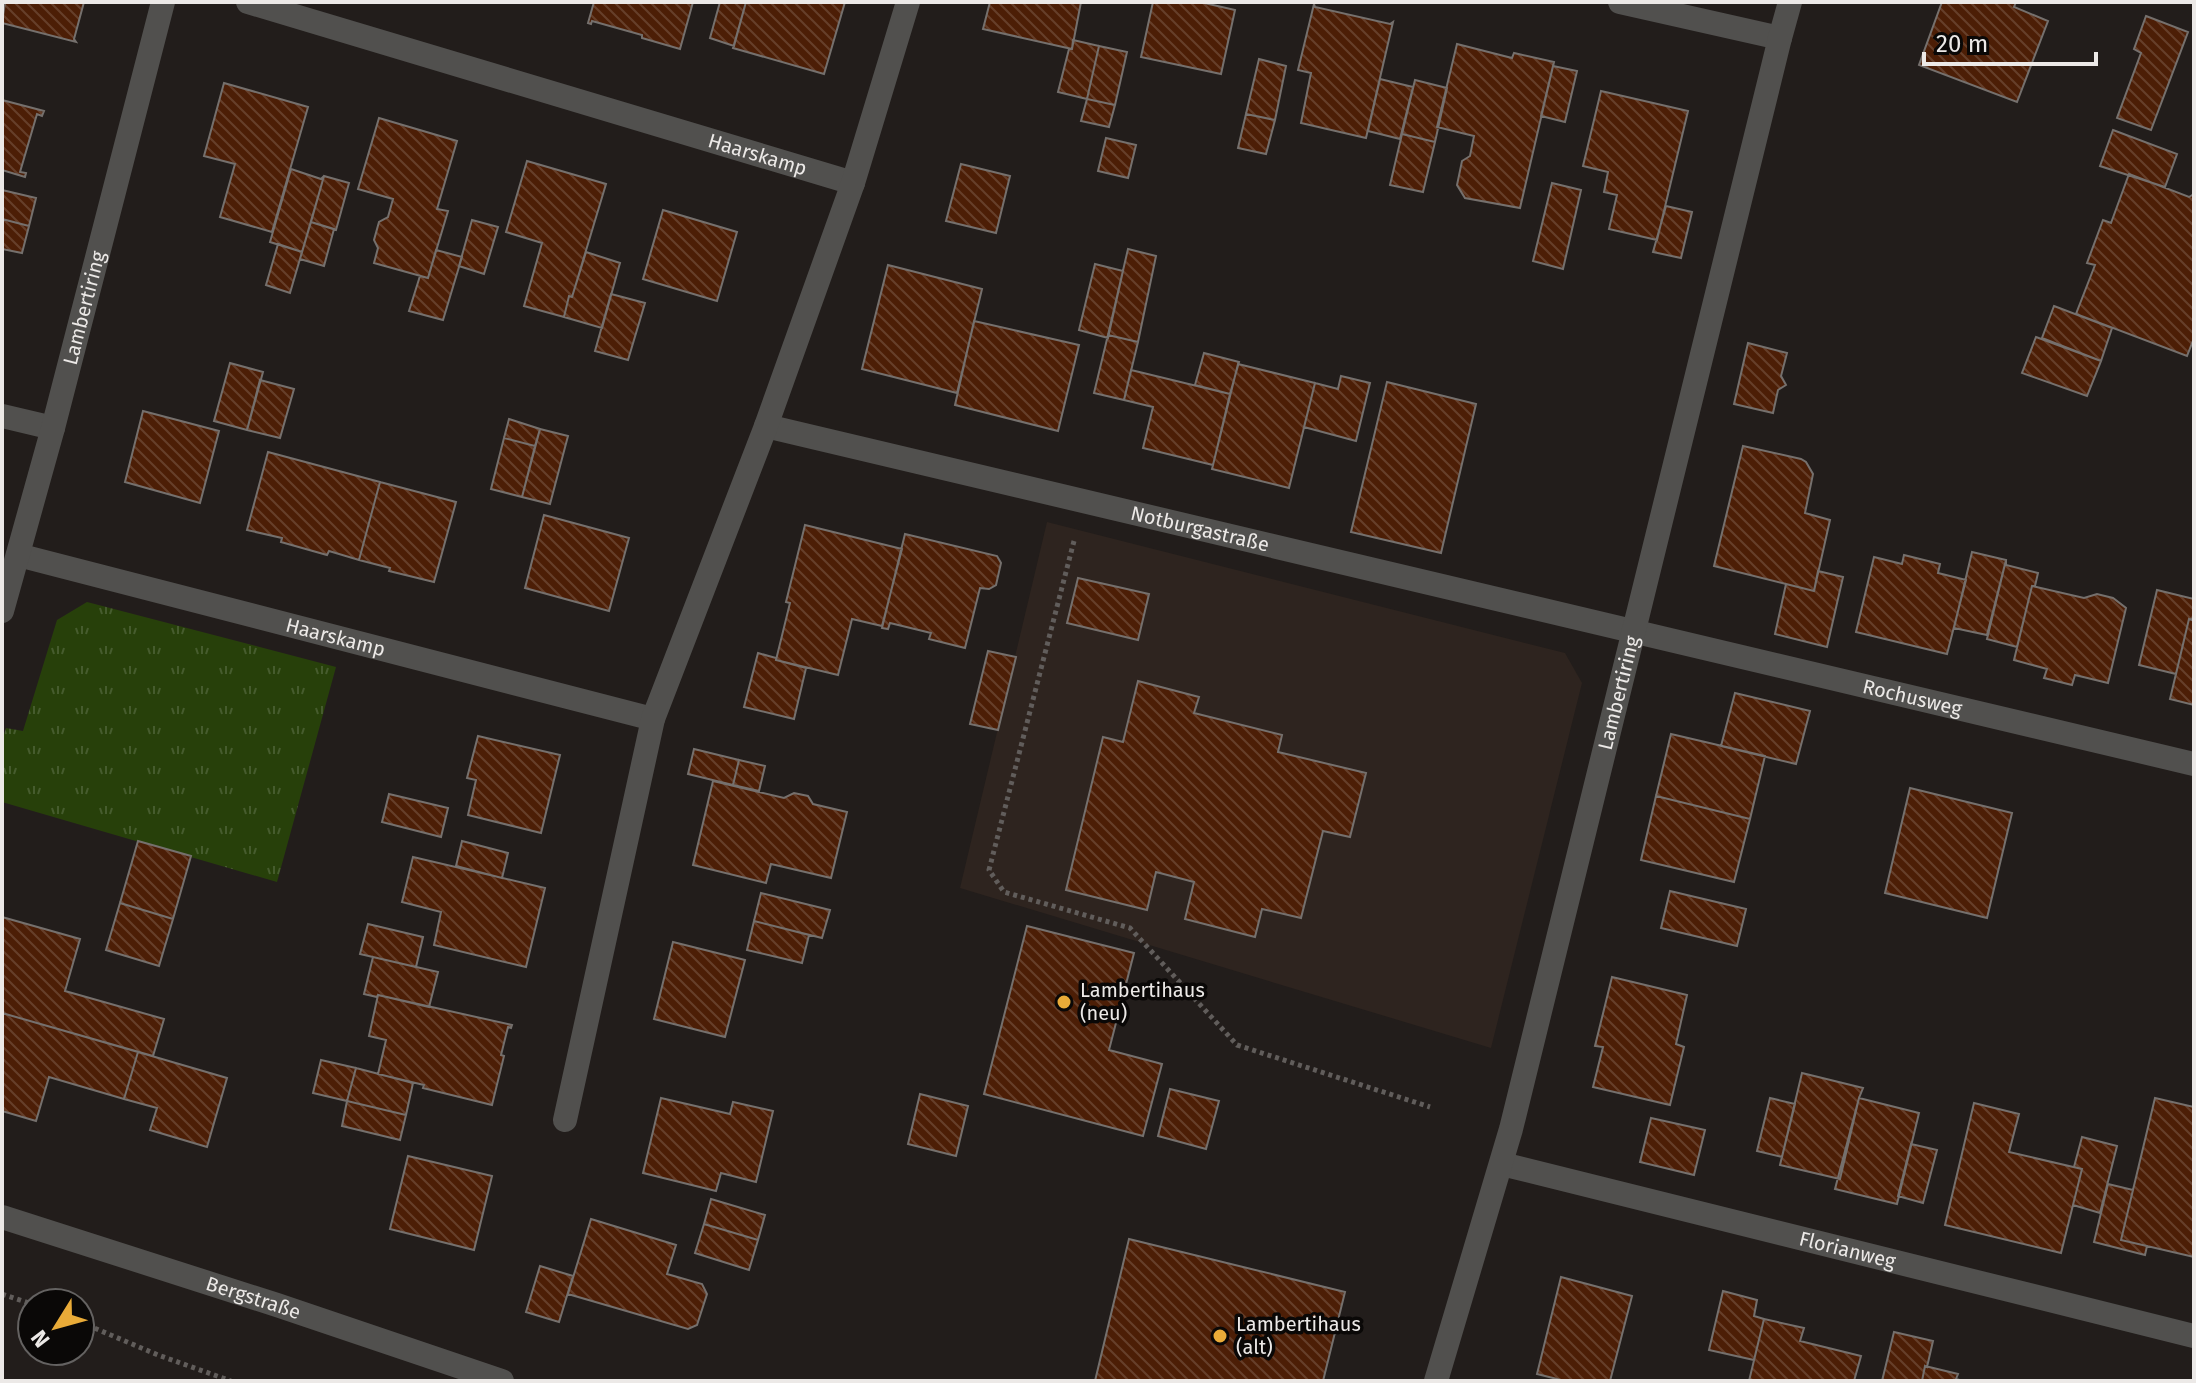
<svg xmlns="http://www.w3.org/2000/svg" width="2196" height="1383" viewBox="0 0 2196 1383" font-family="'Fira Sans',sans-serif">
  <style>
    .built { fill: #2e241f }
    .park { fill: url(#park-tufts) }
    .building { fill: url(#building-back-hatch); stroke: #75706d; stroke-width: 2 }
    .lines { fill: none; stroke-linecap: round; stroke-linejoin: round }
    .path { stroke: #615d5b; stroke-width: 5; stroke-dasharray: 4 4; stroke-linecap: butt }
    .street { stroke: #51504e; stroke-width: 24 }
    .poi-dot { fill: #e9ab38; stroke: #0a0807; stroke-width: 3 }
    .labels { text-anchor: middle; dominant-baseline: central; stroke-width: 7; stroke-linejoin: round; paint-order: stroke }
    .street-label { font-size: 20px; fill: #ece9e7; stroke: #0a0807 }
    .poi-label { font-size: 20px; fill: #ece9e7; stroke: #0a0807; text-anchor: start }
  </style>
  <defs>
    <pattern id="park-tufts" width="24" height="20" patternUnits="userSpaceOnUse" patternTransform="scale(2)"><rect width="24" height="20" fill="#27400a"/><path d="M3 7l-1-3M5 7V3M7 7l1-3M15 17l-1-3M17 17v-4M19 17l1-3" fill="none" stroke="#465c2e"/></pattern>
    <pattern id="building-back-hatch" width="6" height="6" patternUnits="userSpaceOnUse" patternTransform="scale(2)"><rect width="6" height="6" fill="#4c1e06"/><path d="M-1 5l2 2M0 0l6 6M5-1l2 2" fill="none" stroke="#663f2a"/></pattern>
  </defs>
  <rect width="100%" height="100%" fill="#221d1b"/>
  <path class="built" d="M1047 522 1565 653 1582 683 1491 1048 960 888Z"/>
  <path class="park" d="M87 602 336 667 277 882 2 802V741L6 728 23 731 57 620Z"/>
  <path class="building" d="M5 2H84L74 39 76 42 2 23Z
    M594 2H693L680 49 642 38V35L592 21 591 24 588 23Z
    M720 2H746L734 46 710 38Z
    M746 2H845L824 74 733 48Z
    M990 2H1081L1072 49 983 29Z
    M1153 2H1200L1235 10 1221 74 1141 57Z
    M1942 2H2016L2014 7 2048 21 2017 102 1919 65Z
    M1314 4 1315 7 1390 24 1393 22 1366 138 1301 123 1311 73 1298 70Z
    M2146 16 2188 32 2151 130 2117 118 2141 53 2134 49Z
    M1073 40 1099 46 1087 99 1058 92 1069 49H1072Z
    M1457 44 1512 58 1514 53 1554 62 1520 208 1465 198 1457 185 1462 161 1470 156 1474 136 1437 127Z
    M1099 46 1127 52 1115 105 1087 99Z
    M1259 59 1286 66 1275 120 1246 114Z
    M1553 66 1577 71 1565 122 1541 116Z
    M1380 79 1413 87 1400 139 1368 131Z
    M1415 80 1447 88 1435 142 1402 134Z
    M224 83 308 107 272 232 220 217 235 164 204 156Z
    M1601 91 1688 111 1657 240 1609 229 1617 195 1604 192 1608 172 1583 166Z
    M1087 99 1115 105 1109 127 1081 121Z
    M2 100 44 111 42 116 37 114 20 172 26 173 25 177 2 170Z
    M1246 114 1275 120 1266 154 1238 148Z
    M379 118 457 141 437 209 448 211 428 278 374 263 378 248 374 240 379 222 388 217 393 199 358 189Z
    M2113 130 2177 154 2165 187 2100 166Z
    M1402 134 1435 142 1423 192 1390 185Z
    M1106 138 1136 145 1128 178 1098 171Z
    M527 161 606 184 572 297 569 296 564 317 524 306 542 243 506 232Z
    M961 164 1010 176 996 233 946 221Z
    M291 169 321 179 324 176 302 252 270 242Z
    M2129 174 2189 197 2194 194V338L2187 356 2076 314 2095 265 2087 263 2103 220 2111 223Z
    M324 176 349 183 336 230 311 222Z
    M1552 183 1581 190 1563 269 1533 261Z
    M2 190 36 198 29 226 2 219Z
    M1666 206 1692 212 1681 258 1653 252Z
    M663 210 737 232 717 301 643 279Z
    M2 219 29 226 22 253 2 249Z
    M472 220 498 227 484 274 459 266Z
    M311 222 334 229 324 266 300 259Z
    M278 244 302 252 290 293 266 285Z
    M1128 249 1156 256 1138 342 1108 335Z
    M436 250 462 257 443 320 409 311 420 276 428 278Z
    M586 252 620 263 602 328 564 317 569 296 572 297Z
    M1095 264 1123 271 1108 338 1079 330Z
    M888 265 982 289 957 393 862 369Z
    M611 294 645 303 628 360 595 351Z
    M2054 306 2112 328 2101 361 2042 338Z
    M974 321 1079 345 1058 431 955 405Z
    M1108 335 1138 342 1124 400 1094 393Z
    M2036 337 2101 361 2087 396 2022 373Z
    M1748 343 1787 353 1781 376 1786 385 1778 390 1773 413 1734 404Z
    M1204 353 1239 362 1230 394 1195 385Z
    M230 363 263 372 247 430 214 421Z
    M1238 364 1315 383 1289 488 1212 469Z
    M1131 370 1230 394 1213 465 1143 448 1153 407 1124 400Z
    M1341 376 1370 383 1356 441 1304 427 1315 383 1338 389Z
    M260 380 294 389 280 438 247 430Z
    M1387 382 1476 404 1441 553 1351 532Z
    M143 411 219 431 200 503 125 482Z
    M509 419 540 429 535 446 504 438Z
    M540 429 568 436 550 504 522 497Z
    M504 438 535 446 522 497 491 489Z
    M1743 446 1801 459 1806 462 1813 474 1805 513 1830 520 1814 591 1714 566Z
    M268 452 380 482 359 560 329 551 327 555 281 542 282 538 247 530Z
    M380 482 456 502 434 582 389 571 390 568 359 560Z
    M544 515 629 538 609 611 525 588Z
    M805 525 902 549 882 626 852 619 838 675 776 660 790 603 786 602Z
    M905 534 997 556 1001 563 996 585 989 589 980 588 965 648 929 639 931 633 890 623 888 629 882 628Z
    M1972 552 2006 560 1987 635 1954 628Z
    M1904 555 1940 564 1938 573 1966 580 1947 654 1856 632 1874 557 1902 564Z
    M2006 560V565L2038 573 2035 586H2032L2017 647 1987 639Z
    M1818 571 1843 577 1827 647 1775 634 1786 584 1814 591Z
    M1078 578 1149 594 1138 640 1067 623Z
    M2032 586 2084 598 2097 594 2113 598 2126 608 2108 683 2075 675 2072 685 2044 678 2047 669 2014 660Z
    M2157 590 2194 599V611L2192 620 2189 619 2176 674 2139 665Z
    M2189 619 2194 620V705L2170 699Z
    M988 651 1016 657 998 730 970 724Z
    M758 653 776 658V660L806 668 794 719 744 707Z
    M1138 681 1199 697 1194 713 1282 735 1278 752 1366 773 1350 837 1323 831 1301 918 1262 909 1255 937 1185 919 1194 882 1156 872 1147 910 1066 890 1103 737 1123 742Z
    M1735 693 1810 711 1796 764 1721 746Z
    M1671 734 1765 756 1750 819 1656 796Z
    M478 736 560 755 541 833 468 815 476 780 467 778Z
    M694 749 739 760 733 785 688 774Z
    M739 760 765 766 759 791 733 785Z
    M713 781 784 798 794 793 808 796 813 804 847 812 831 878 771 864 766 883 693 865Z
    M1910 788 2012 813 1987 918 1885 893Z
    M389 794 448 808 441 837 382 822Z
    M1656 796 1750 819 1734 882 1641 860Z
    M138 841 191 856 173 919 120 903Z
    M462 841 508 853 502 878 456 866Z
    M413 857 545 888 526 967 434 945 441 912 402 902Z
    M1670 891 1746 909 1737 946 1661 928Z
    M761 893 830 910 822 938 754 921Z
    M120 903 173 919 159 966 106 950Z
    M2 917 80 939 65 991 164 1019 153 1056 2 1013Z
    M754 921 809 935 802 963 747 950Z
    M368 924 423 937 416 967 360 954Z
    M1027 926 1134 953 1109 1050 1162 1064 1143 1136 984 1094Z
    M673 942 745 960 725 1037 654 1019Z
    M373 957 438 972 429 1007 378 995 377 997 364 994Z
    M1612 977 1687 995 1676 1044 1684 1047 1670 1105 1593 1087 1603 1047 1595 1046Z
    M378 995 512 1025 511 1028 508 1027 501 1055 504 1056 492 1105 423 1088 424 1085 378 1074 386 1040 369 1036Z
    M2 1013 138 1052 124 1099 49 1077 36 1121 2 1111Z
    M138 1052 227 1078 207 1147 150 1130 157 1108 124 1099Z
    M321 1060 356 1068 347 1101 313 1093Z
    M356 1068 413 1083 406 1115 347 1101Z
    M1802 1073 1863 1088 1859 1098 1840 1179 1780 1165Z
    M1170 1089 1219 1101 1206 1149 1158 1136Z
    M920 1094 968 1106 956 1156 908 1144Z
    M661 1098 730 1114 733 1102 773 1111 756 1182 721 1173 716 1191 643 1173Z
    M1770 1098 1795 1104 1782 1157 1757 1151Z
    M1859 1098 1919 1113 1897 1204 1835 1189Z
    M2155 1098 2194 1107V1257L2121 1240Z
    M347 1101 406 1115 400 1140 342 1126Z
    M1974 1103 2019 1114 2009 1152 2082 1169 2061 1253 1945 1225Z
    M1651 1118 1705 1130 1694 1175 1640 1162Z
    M2082 1137 2117 1146 2100 1213 2073 1205 2082 1169 2074 1167Z
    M1911 1144 1937 1150 1923 1203 1898 1196Z
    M408 1156 492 1176 474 1250 390 1229Z
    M2108 1184 2133 1190 2121 1240 2147 1246 2145 1255 2094 1242Z
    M711 1199 765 1215 758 1240 704 1224Z
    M591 1219 676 1245 667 1274 702 1284 707 1294 697 1325 688 1329 568 1294Z
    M704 1224 758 1240 749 1270 695 1253Z
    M1129 1239 1345 1292 1323 1381H1095Z
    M540 1266 573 1276 559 1322 526 1312Z
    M1561 1277 1632 1296 1610 1381H1565L1537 1374Z
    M1723 1291 1757 1300 1754 1316 1764 1319 1754 1360 1709 1350Z
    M1764 1319 1804 1328 1800 1341 1861 1356 1854 1381H1749Z
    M1894 1332 1933 1341 1927 1367 1925 1366 1922 1381H1882Z
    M1925 1366 1958 1374 1956 1379 1963 1381H1922Z"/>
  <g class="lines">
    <path class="path" d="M1074 541 989 870 1004 892 1130 928 1237 1045 1430 1107
      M2 1294 32 1304
      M80 1322 158 1355 231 1381"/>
    <g class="street">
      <path id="s1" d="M248 2 853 183"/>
      <path d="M1620 2 1780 38"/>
      <path d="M2 416 53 428"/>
      <path id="s2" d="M766 426 2194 764"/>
      <path id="s3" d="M18 555 653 719"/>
      <path id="s4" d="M2 611 53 428 163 2"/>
      <path d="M565 1120 653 719 766 426 853 183 908 2"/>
      <path id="s5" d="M1502 1164 2194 1336"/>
      <path id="s6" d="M2 1217 277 1305 502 1381"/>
      <path id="s7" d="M1436 1381 1511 1129 1780 38 1790 2"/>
    </g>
  </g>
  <g class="poi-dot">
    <circle cx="1064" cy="1002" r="8"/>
    <circle cx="1220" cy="1336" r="8"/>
  </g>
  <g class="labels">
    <g class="street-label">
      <text stroke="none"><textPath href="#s1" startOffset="532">Haarskamp</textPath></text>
      <text stroke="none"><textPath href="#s4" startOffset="314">Lambertiring</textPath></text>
      <text stroke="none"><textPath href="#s2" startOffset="446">Notburgastraße</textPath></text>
      <text stroke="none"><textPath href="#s3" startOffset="328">Haarskamp</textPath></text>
      <text stroke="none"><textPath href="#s7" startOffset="712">Lambertiring</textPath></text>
      <text stroke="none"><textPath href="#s2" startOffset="1178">Rochusweg</textPath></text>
      <text stroke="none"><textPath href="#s5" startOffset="356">Florianweg</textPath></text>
      <text stroke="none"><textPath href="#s6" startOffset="264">Bergstraße</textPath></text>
    </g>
    <g class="poi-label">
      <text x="1080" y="990">Lambertihaus<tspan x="1080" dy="23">(neu)</tspan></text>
      <text x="1236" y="1324">Lambertihaus<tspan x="1236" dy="23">(alt)</tspan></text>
    </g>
  </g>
  <rect width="2196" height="1383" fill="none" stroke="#ece9e7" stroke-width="8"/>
  <g transform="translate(56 1327) rotate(233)"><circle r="38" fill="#0a0807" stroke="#646261" stroke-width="2"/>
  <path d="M0-6L14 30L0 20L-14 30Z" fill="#e9ab38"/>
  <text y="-12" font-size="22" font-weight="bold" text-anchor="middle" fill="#ece9e7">N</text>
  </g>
  <path d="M1924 52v12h172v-12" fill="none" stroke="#ece9e7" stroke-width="4"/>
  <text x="1936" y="52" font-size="24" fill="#ece9e7" stroke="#0a0807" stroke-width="6" paint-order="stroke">20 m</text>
</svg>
